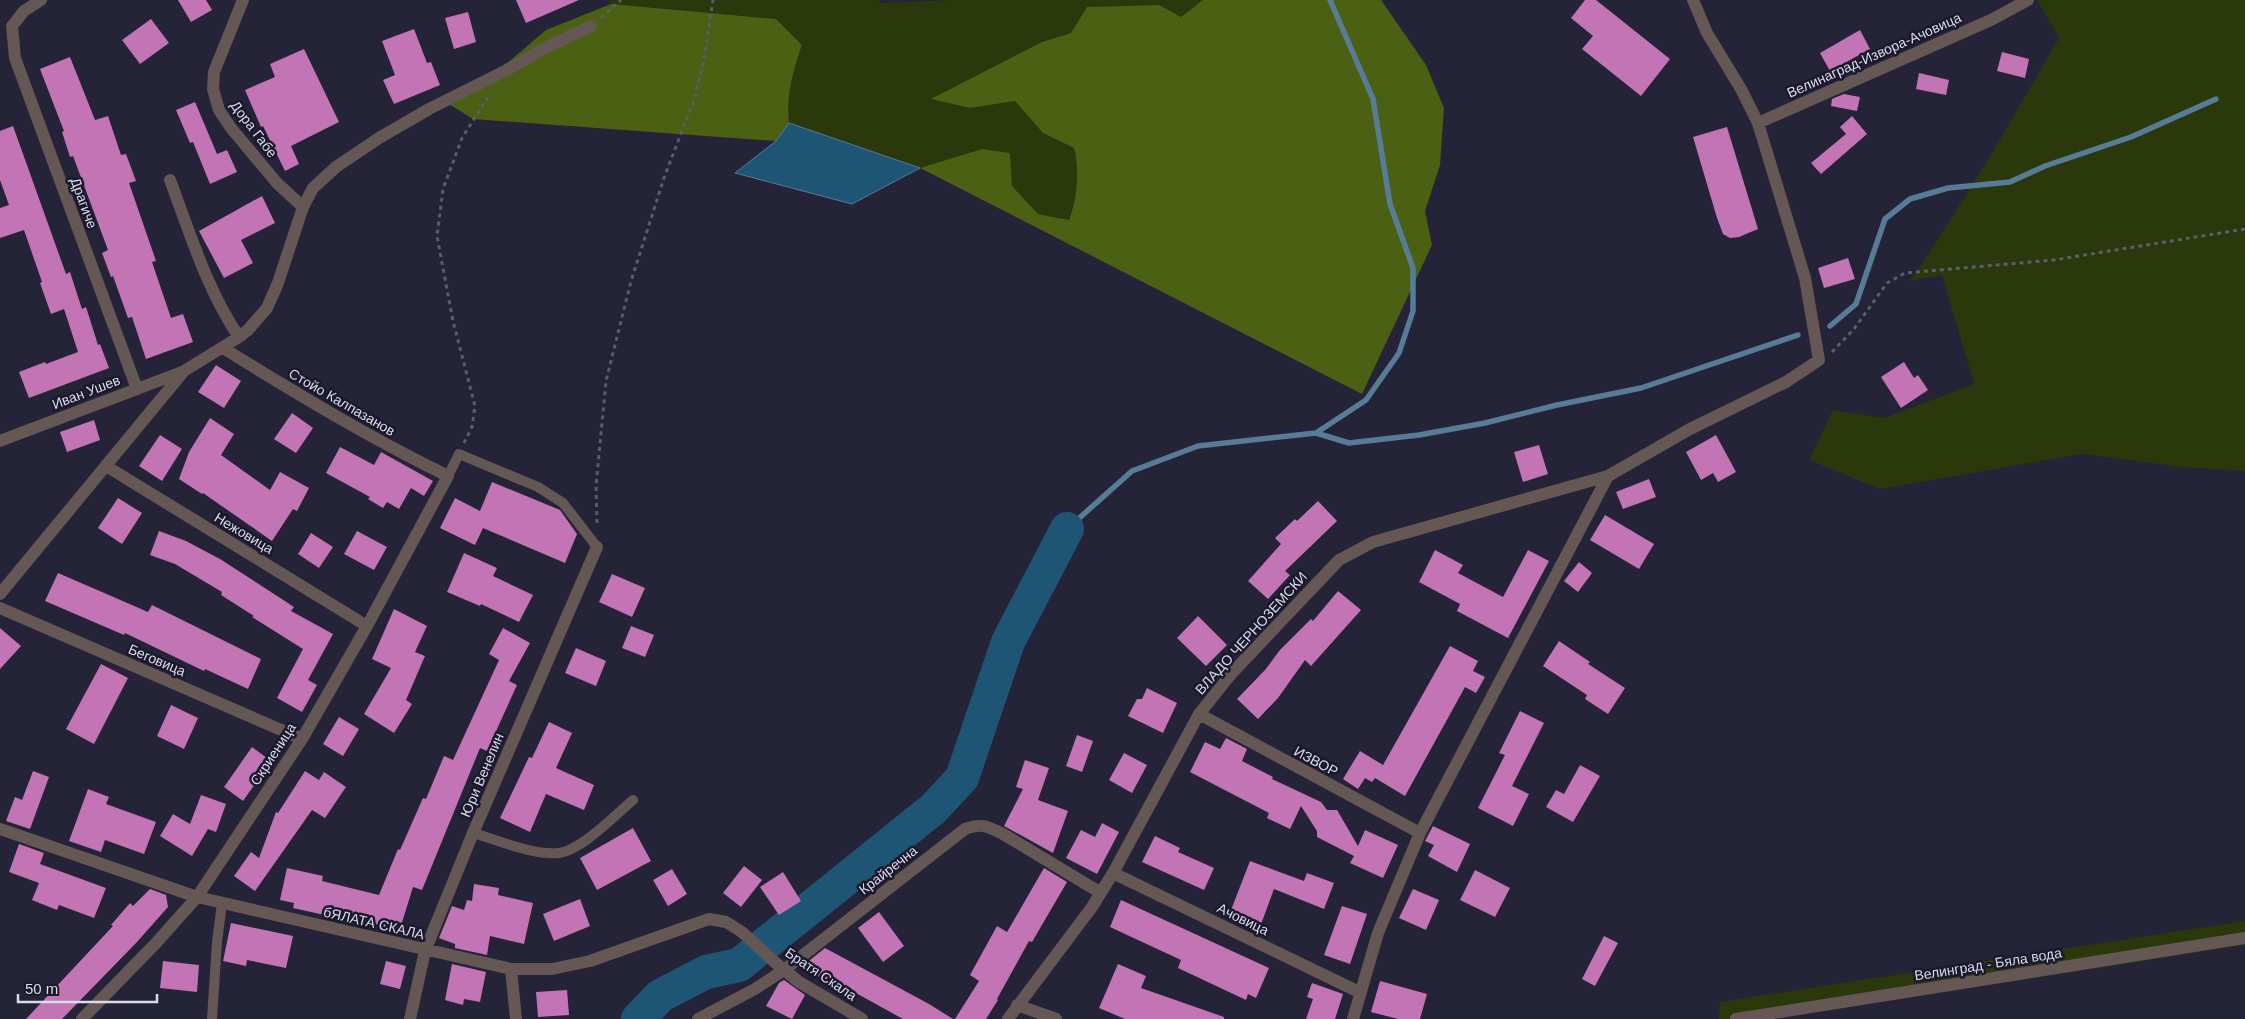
<svg xmlns="http://www.w3.org/2000/svg" width="2245" height="1019" viewBox="0 0 2245 1019" font-family="Arial,sans-serif">
  <style>
    .green { fill: #2b380c }
    .forest { fill: #4b6013 }
    .water { fill: #1e5474; stroke: #577c97 }
    .lines { fill: none; stroke-linecap: round; stroke-linejoin: round }
    .stream { stroke: #577c97; stroke-width: 5.5 }
    .river { stroke: #1e5474; stroke-width: 34 }
    .building { fill: #c374b4 }
    .path { stroke: #5d5c6e; stroke-width: 3; stroke-dasharray: 4 4; stroke-linecap: butt }
    .lane { stroke: #645754; stroke-width: 10 }
    .street { stroke: #645754; stroke-width: 12 }
    .labels { text-anchor: middle; dominant-baseline: central; stroke-width: 5; stroke-linejoin: round; paint-order: stroke }
    .street-label { font-size: 14px; fill: #dbdbe9; stroke: #1b192e }
  </style>
  <rect width="100%" height="100%" fill="#252338"/>
  <path class="green" d="M608 0H880L879 3 952 0H1203L1181 17 1159 5 1087 7 1071 33 1042 42 932 99 970 108 1015 101 1043 133 1074 148C1080 172 1077 197 1069 220L1038 214 1012 186 1010 153 982 149 920 168 789 123C786 95 793 71 802 45L776 19 611 4Z
    M2037 0H2245V471L2182 467 2082 454 1880 489 1809 460 1833 410 1885 418 1974 384 1942 275 1910 281 1928 255 1988 160 2059 38Z
    M2245 921V945L1770 1019H1719L1720 1002Z"/>
  <path class="forest" d="M1203 0H1381L1426 65 1444 108 1440 165 1425 211 1432 245 1362 394 920 168 982 149 1010 153 1012 186 1038 214 1069 220C1077 198 1080 171 1074 148L1043 133 1015 101 970 108 931 99 1042 42 1071 33 1087 7 1159 5 1181 17Z
    M611 4 776 19 802 45C793 71 786 95 789 123L776 141 473 119 441 99 477 89 546 30Z"/>
  <path class="water" d="M789 123 920 168 852 204 735 173 776 141Z"/>
  <g class="lines">
    <path class="stream" d="M1830 326 1856 304 1885 219 1910 199 1948 188 2010 182 2045 166 2131 137 2216 99
      M1316 433 1349 443 1419 435 1485 423 1557 405 1641 388 1798 335
      M1067 529 1132 471 1198 446 1316 433 1366 400 1399 353 1413 311V268L1390 204 1373 99 1330 0"/>
    <path class="river" d="M638 1019 660 996 706 972 739 965 933 809 962 778 1008 642 1067 529"/>
  </g>
  <path class="building" d="M178 0H206L212 10 191 22Z
    M516 0H579L526 23Z
    M1585 0H1596L1670 59 1641 96 1582 49 1593 36 1571 18Z
    M468 12 476 42 454 49 445 18Z
    M151 19 169 43 140 64 122 40Z
    M414 29 427 63 431 62 440 85 394 104 383 80 395 75 382 41Z
    M1860 30 1870 49 1830 71 1820 53Z
    M304 49 339 122 291 146 299 164 285 171 263 126 261 127 245 90 275 77 270 64Z
    M2002 52 2029 59 2025 78 1997 71Z
    M70 57 95 120 108 116 121 155 126 154 136 181 129 183 156 261 152 262 171 318 183 314 193 342 146 359 132 317 128 318 113 276 111 277 102 253 108 250 73 156 70 157 62 132 64 131 40 69Z
    M1919 73 1949 80 1946 95 1916 89Z
    M1844 94 1860 97 1857 111 1831 106 1832 99Z
    M195 102 217 154 227 150 237 172 210 184 193 142 190 143 176 110Z
    M1852 116 1867 134 1821 174 1811 163 1846 134 1840 127Z
    M13 126 66 274 70 272 82 309 86 307 98 345 100 344 109 368 29 398 19 372 45 362 46 364 78 352 64 309 51 314 40 283 42 282 24 230 0 238V208L9 205 0 180V131Z
    M1727 127 1758 229 1739 237 1730 238 1723 234 1717 218 1693 137Z
    M262 196 275 223 241 240 253 263 224 278 199 231Z
    M1848 258 1855 279 1824 288 1818 268Z
    M1904 362 1914 378 1918 375 1928 390 1901 408 1881 377Z
    M216 365 241 381 224 408 198 392Z
    M292 413 313 428 296 453 274 439Z
    M210 418 234 434 221 455 270 490 280 472 309 488 297 511 293 509 272 541 203 493 202 494 179 479 189 452Z
    M94 420 100 440 67 452 60 432Z
    M160 435 182 449 162 481 139 466Z
    M1716 435 1736 472 1718 482 1713 473 1701 480 1686 452Z
    M1539 445 1548 474 1523 482 1514 452Z
    M340 447 374 465 381 452 433 481 424 496 411 488 399 509 387 502 383 508 368 499 370 497 326 473Z
    M1649 479 1656 497 1623 509 1616 492Z
    M492 482 560 510 577 534 565 563 483 528 475 545 440 528 455 498 480 511Z
    M118 498 142 513 122 544 98 528Z
    M1318 501 1337 521 1285 571 1290 575 1268 599 1248 581 1281 544 1275 538 1295 519 1297 521Z
    M1605 515 1654 544 1639 569 1590 540Z
    M159 531 186 541 220 559 294 607 291 611 333 634 308 680 317 685 302 712 277 698 303 649 252 617 254 616 221 595 222 592 175 564 150 555Z
    M357 531 387 547 374 570 344 554Z
    M311 533 333 547 319 568 298 554Z
    M1435 550 1463 565 1458 573 1503 597 1528 550 1549 561 1508 638 1457 611 1460 604 1419 582Z
    M464 553 497 568 493 576 533 595 519 622 481 604 480 606 447 592Z
    M1579 562 1592 573 1578 592 1564 581Z
    M58 573 148 612 152 605 261 659 248 689 205 669 204 671 125 633 124 635 45 601Z
    M612 574 645 588 632 617 599 602Z
    M1338 591 1361 610 1311 666 1305 660 1278 698 1258 719 1237 699 1265 670 1280 650 1311 619 1313 621Z
    M394 609 427 626 415 652 425 656 406 700 412 704 394 733 364 714 391 668 372 659Z
    M1198 616 1227 645 1206 666 1177 638Z
    M631 626 654 635 645 657 622 648Z
    M0 628 21 646 0 669Z
    M503 628 530 643 509 681 517 685 487 751 480 748 422 890 413 887 399 932 357 918 356 922 293 908 294 903 280 900 287 868 323 876 322 881 379 895 398 849 400 850 423 798 426 799 444 756 453 760 499 660 489 654Z
    M1559 641 1590 662 1588 664 1625 688 1608 714 1585 699 1587 695 1543 666Z
    M1450 646 1478 661 1473 671 1485 677 1476 693 1465 687 1405 796 1375 778 1372 782 1365 778 1358 789 1343 779 1360 751 1383 765Z
    M576 648 606 661 596 686 565 673Z
    M101 664 128 678 94 744 66 729Z
    M1147 688 1177 703 1163 733 1128 716 1137 699H1142Z
    M171 705 198 718 184 749 157 736Z
    M1520 711 1544 723 1512 786 1529 794 1513 826 1478 808 1505 755 1499 753Z
    M339 717 359 729 343 756 323 744Z
    M549 722 572 733 556 768 594 785 584 810 546 794 530 832 500 818 529 757 532 758Z
    M1077 735 1093 741 1082 772 1066 766Z
    M1226 738 1247 749 1242 761 1273 777 1272 779 1321 802 1327 810H1337L1358 846 1365 830 1398 845 1383 878 1350 863 1354 856 1317 837V831L1301 806 1290 829 1267 818 1269 813 1190 772 1205 742 1220 749Z
    M252 747 271 761 243 801 224 787Z
    M1124 753 1147 765 1132 793 1109 780Z
    M1025 760 1049 768 1038 800 1068 811 1053 853 1004 826 1023 789 1016 787Z
    M1580 765 1600 776 1573 822 1546 807 1556 790 1564 794Z
    M33 771 49 777 30 829 6 821 15 797 22 800Z
    M305 771 319 780 324 772 346 787 325 818 312 810 255 891 234 876 251 852 259 858 276 812 278 813Z
    M88 789 109 797 106 804 156 822 144 854 105 840 101 852 69 841Z
    M201 795 226 804 216 832 208 829 192 856 160 836 173 814 190 824Z
    M1102 823 1119 832 1097 874 1066 858 1081 830 1095 837Z
    M1433 826 1470 844 1457 872 1428 856 1434 845 1425 841Z
    M633 828 651 861 597 890 580 858Z
    M1155 836 1180 848 1178 852 1214 868 1204 890 1142 862Z
    M19 844 44 853 40 864 106 888 94 918 59 905 57 910 32 900 39 883 9 872Z
    M1250 861 1304 881 1307 873 1334 883 1324 909 1274 889 1260 927 1244 921 1246 916 1231 910Z
    M744 866 762 880 741 907 723 893Z
    M1044 868 1067 882 1032 942 1029 941 997 999 998 1000 986 1019H955L979 981 970 975 997 926 1007 932Z
    M672 869 687 894 668 906 653 880Z
    M1475 870 1510 888 1495 917 1460 900Z
    M783 872 801 901 779 915 760 887Z
    M474 884 499 888 498 895 533 903 524 944 490 936 487 955 455 948V944L439 938 452 906 464 910 467 900 472 901Z
    M150 889 166 895 168 907 137 942 62 1019H26L113 926 111 925 130 903 133 906Z
    M1413 889 1439 900 1426 930 1399 918Z
    M580 899 590 926 554 941 543 914Z
    M1121 900 1269 968 1256 998 1248 994 1246 1000 1178 968 1181 960 1110 927Z
    M1342 906 1367 914 1350 964 1324 955Z
    M879 912 904 946 883 962 858 928Z
    M231 923 293 936 286 968 247 960 246 966 223 961Z
    M1604 936 1618 943 1595 986 1582 979Z
    M825 948 929 1004 953 1019H903L845 987 844 990 805 969 810 960Z
    M163 961 199 965 197 992 160 988Z
    M386 961 406 966 400 989 380 984Z
    M452 964 486 972 480 1002 464 999 463 1005 445 1000Z
    M1118 964 1146 976 1141 988 1224 1017V1019H1125L1099 1008Z
    M784 980 805 995 792 1019 766 1006 779 983Z
    M1380 981 1427 994 1420 1019H1398L1371 1012Z
    M1312 983 1343 994 1335 1019H1306L1313 999 1307 997Z
    M567 990 569 1015 538 1017 536 992Z"/>
  <g class="lines">
    <path class="path" d="M601 18 621 0
      M1832 352 1854 329 1887 283 1905 273 2054 260 2245 229
      M464 443 472 427 475 406 453 321 437 236 443 189 462 138 488 97
      M597 523 596 486 606 381 631 281 665 175 694 100 704 60 713 0"/>
    <path class="lane" d="M448 476 459 454 538 487 563 503 597 547
      M473 833C498 840 534 856 559 853 582 850 615 815 633 800
      M212 1019 217 942 222 903"/>
    <path class="street" d="M41 0 24 11 12 26 15 58 137 389
      M243 0 214 72 213 89 219 110 231 128 277 183 303 207
      M1758 123 1991 20 2028 0
      M170 180C190 233 207 290 239 337
      M0 441 182 372
      M106 466 367 626
      M0 594 184 371 239 337 248 330 267 308 278 283 303 207 313 188 336 167 379 138 429 109 505 71 547 47 591 26
      M0 608 302 739
      M1199 714 1420 833
      M0 829 197 897 511 969H552L590 961 709 919 726 922 742 932 778 965 799 982 862 1019
      M1113 873 1359 992
      M511 969 516 1019
      M1017 1005 1056 1019
      M82 1019 157 942 197 897 302 739 367 626 448 476C370 438 297 394 223 348
      M410 1019 425 951 473 833 597 547
      M698 1019 755 989 784 970 965 829C982 823 987 826 1003 834L1101 893
      M1008 1019 1092 907 1113 873 1199 714 1232 673 1339 560 1373 542 1608 476
      M1353 1019 1378 933 1420 833 1608 476 1690 429 1786 382 1819 360 1805 278 1758 123 1741 89 1707 33 1693 0
      M1736 1019 2245 938"/>
  </g>
  <g class="labels">
    <g class="street-label">
      <text transform="translate(1874 55) rotate(-24)">Велинаград-Извора-Ачовица</text>
      <text transform="translate(254 129) rotate(53)">Дора Габе</text>
      <text transform="translate(84 203) rotate(70)">Драгиче</text>
      <text transform="translate(86 392) rotate(-21)">Иван Ушев</text>
      <text transform="translate(342 402) rotate(30)">Стойо Калпазанов</text>
      <text transform="translate(244 533) rotate(31)">Нежовица</text>
      <text transform="translate(1251 633) rotate(-48)">ВЛАДО ЧЕРНОЗЕМСКИ</text>
      <text transform="translate(157 660) rotate(23)">Беговица</text>
      <text transform="translate(273 754) rotate(-57)">Скриеница</text>
      <text transform="translate(1316 761) rotate(28)">ИЗВОР</text>
      <text transform="translate(482 775) rotate(-67)">Юри Венелин</text>
      <text transform="translate(888 870) rotate(-38)">Крайречна</text>
      <text transform="translate(1243 919) rotate(26)">Ачовица</text>
      <text transform="translate(374 923) rotate(13)">бЯЛАТА СКАЛА</text>
      <text transform="translate(1988 964) rotate(-9)">Велинград - Бяла вода</text>
      <text transform="translate(821 974) rotate(34)">Братя Скала</text>
    </g>
  </g>
  <path d="M18 994v8h139v-8" fill="none" stroke="#dbdbe9" stroke-width="2.5"/>
  <text x="25" y="994" font-size="15" fill="#dbdbe9" stroke="#1b192e" stroke-width="4" paint-order="stroke">50 m</text>
</svg>
